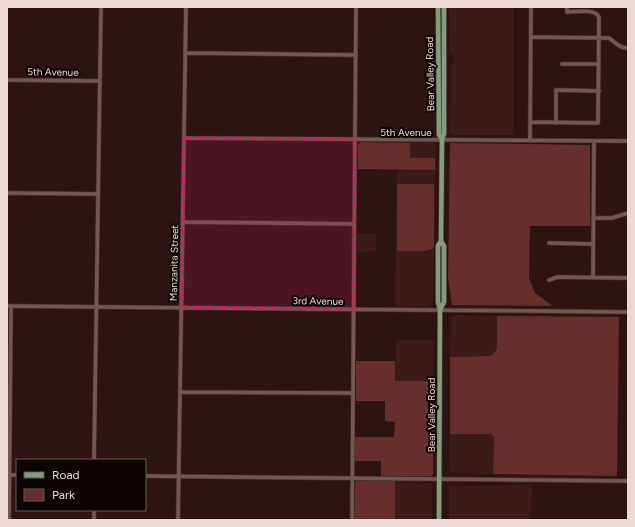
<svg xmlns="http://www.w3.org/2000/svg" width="635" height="527" viewBox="0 0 635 527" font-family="Figtree,sans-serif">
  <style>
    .built { fill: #3c1b1a }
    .green { fill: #662e2c }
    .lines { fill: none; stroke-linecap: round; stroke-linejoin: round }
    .minor-casing { stroke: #443030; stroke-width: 5 }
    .major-casing { stroke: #443030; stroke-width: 6 }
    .minor { stroke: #765653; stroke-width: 3.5 }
    .major { stroke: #819d7c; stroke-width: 4.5 }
    .marked { fill: #c42261; fill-opacity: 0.2; stroke: #c42261; stroke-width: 3; stroke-dasharray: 8 5; stroke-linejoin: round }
    .labels { text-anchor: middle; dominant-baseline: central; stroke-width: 4; stroke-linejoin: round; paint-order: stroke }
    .street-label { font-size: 10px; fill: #ecd8d7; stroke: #0d0404 }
  </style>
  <rect width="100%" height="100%" fill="#2d1312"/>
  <path class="built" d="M449 7H514V135H453L450 132 451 67 454 63 453 55 450 52Z
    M397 142 432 143 436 145 433 301 430 306 395 307Z
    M357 234H376V251L357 252Z
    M454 315 497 316V349L491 356 450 357 451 318Z
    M396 340H434L433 381H395Z
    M450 434H491L494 437 493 474 452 473 450 471Z
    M395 481 431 483 432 486V520H395Z
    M532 485 531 520H449V486Z"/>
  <path class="green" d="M361 142 410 143V158H435V170L358 169V144Z
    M450 143 590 145V226H530L529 278 535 293 553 306 452 305 448 278Z
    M397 184H434V245L432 249 425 251H397Z
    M497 316 619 317 617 476 493 474 494 437 491 434H450V357L491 356 497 349Z
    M356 361H395V381H433V474L432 476H381V461H355V437H394L395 422 385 421V401H356Z
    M357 480 395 481V520H354L355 482Z"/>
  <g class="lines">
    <g class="minor-casing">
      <path id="minor" d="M531 37 609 38C616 43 619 48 628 48
        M185 53 356 55
        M562 64H599
        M7 80 99 81
        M530 122 598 123 599 17C595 8 576 12 567 12V7
        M556 123V90L599 91
        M184 138 628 141
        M530 140 531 7
        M7 193 98 194
        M593 218H612L628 213
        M183 222 354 224
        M549 243 593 244
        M593 277 594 141
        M549 280 558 277 628 278
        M7 306 628 312
        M180 392 353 393
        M94 460 101 7
        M8 475H17
        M145 476 628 481
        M9 520 11 306
        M94 520V510
        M178 520 186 7
        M352 520 356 7"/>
    </g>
    <g class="major-casing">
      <path id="major" d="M438 7 439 135 442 139
        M440 310 444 302V246L441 241
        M439 520 440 310 438 302V246L441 241 442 139 444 134V7"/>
    </g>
    <use href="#minor" class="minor"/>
    <use href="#major" class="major"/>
  </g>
  <path class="marked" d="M184 138 355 139 354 309 182 307Z"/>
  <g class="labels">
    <g class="street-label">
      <text transform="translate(53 72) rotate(1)">5th Avenue</text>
      <text transform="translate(430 74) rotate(-91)">Bear Valley Road</text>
      <text x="406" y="132">5th Avenue</text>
      <text transform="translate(174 263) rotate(-89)">Manzanita Street</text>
      <text transform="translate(318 301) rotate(1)">3rd Avenue</text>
      <text transform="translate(431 415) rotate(-90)">Bear Valley Road</text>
    </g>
  </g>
  <rect width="635" height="527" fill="none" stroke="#ecd8d7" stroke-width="16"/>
  <rect x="16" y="459" width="130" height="52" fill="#0d0404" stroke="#665958"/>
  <rect x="24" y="472" width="20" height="6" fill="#819d7c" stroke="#665958"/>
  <text x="52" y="479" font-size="12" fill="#ecd8d7">Road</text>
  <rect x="24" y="489" width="20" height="12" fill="#662e2c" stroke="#665958"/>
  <text x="52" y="499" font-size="12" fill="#ecd8d7">Park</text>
</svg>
